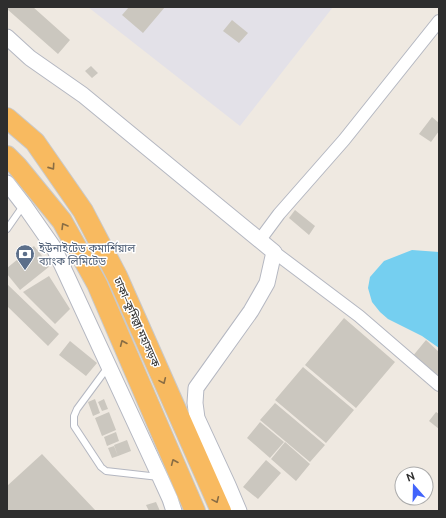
<svg xmlns="http://www.w3.org/2000/svg" width="446" height="518" viewBox="0 0 446 518" font-family="Ubuntu,'Noto Sans Bengali',sans-serif">
  <style>
    .industrial { fill: #e3e1e8 }
    .water { fill: #75cff0 }
    .building { fill: #cbc7bf }
    .lines { fill: none; stroke-linecap: round; stroke-linejoin: round }
    .service-casing { stroke: #b4b7c1; stroke-width: 8 }
    .minor-casing { stroke: #b4b7c1; stroke-width: 14 }
    .tertiary-casing { stroke: #b4b7c1; stroke-width: 17 }
    .trunk-casing { stroke: #c9c9c9; stroke-width: 22 }
    .service { stroke: #fff; stroke-width: 6 }
    .minor { stroke: #fff; stroke-width: 12 }
    .tertiary { stroke: #fff; stroke-width: 15 }
    .trunk { stroke: #f8ba60; stroke-width: 20 }
    .oneway { stroke: #896d44 }
    .labels { text-anchor: middle; dominant-baseline: central; stroke-width: 3; stroke-linejoin: round; paint-order: stroke }
    .service-label { font-size: 11px; fill: #4e5e75; stroke: #fff; text-anchor: start }
    .street-label { font-size: 11px; fill: #2e2e2e; stroke: #fff }
  </style>
  <rect width="100%" height="100%" fill="#efe9e1"/>
  <path class="industrial" d="M88 7H333L240 126Z"/>
  <path class="water" d="M412 250 439 252V348L422 336 388 319 380 312 372 302 368 288 370 277 384 261Z"/>
  <path class="building" d="M7 7H33L70 40 58 54 7 9Z
    M129 7H165L143 33 122 15Z
    M232 20 248 33 239 43 223 31Z
    M91 66 98 73 92 78 85 71Z
    M432 117 439 123V131L431 142 419 134Z
    M295 210 315 226 309 235 289 218Z
    M34 246 50 266 20 290 7 274V268Z
    M49 276 70 309 55 324 23 292Z
    M7 284 59 334 48 346 7 306Z
    M344 318 395 362 356 408 305 365Z
    M426 340 439 352V380L412 357Z
    M70 341 97 363 86 376 59 355Z
    M303 367 354 410 326 443 275 400Z
    M95 399 100 413 93 416 88 402Z
    M104 399 108 409 102 411 98 402Z
    M275 403 325 445 310 462 260 420Z
    M109 412 116 430 102 436 95 418Z
    M436 412 439 414V429L429 421Z
    M260 422 284 442 270 458 247 438Z
    M116 432 119 441 107 446 104 437Z
    M127 440 131 451 118 456 114 445Z
    M285 442 310 464 296 481 271 459Z
    M114 446 118 456 112 458 108 448Z
    M42 454 96 511H7V486Z
    M266 460 281 473 258 499 243 487Z
    M156 502 160 511H149L146 505Z"/>
  <g class="lines">
    <g class="service-casing">
      <path id="service" d="M7 229 23 206
        M108 367 77 409 74 416V426L101 467 106 471 159 477"/>
    </g>
    <g class="minor-casing">
      <path id="minor" d="M259 241 279 214 344 140 439 21
        M274 252 359 316 439 385"/>
    </g>
    <g class="tertiary-casing">
      <path id="tertiary" d="M7 37 30 58 83 95 274 252 267 283 251 311 196 388 195 403 197 418 228 485 239 511
        M7 183 24 205 54 248 160 477 170 499 174 511"/>
    </g>
    <g class="trunk-casing">
      <path id="trunk" d="M7 118 35 142 83 211 117 276 221 511
        M7 156 17 166 62 221 97 284 195 511"/>
    </g>
    <use href="#service" class="service"/>
    <use href="#minor" class="minor"/>
    <use href="#tertiary" class="tertiary"/>
    <use href="#trunk" class="trunk"/>
  </g>
  <defs><path id="oneway-chevron" d="M-2-3.5L2.5 0L-2 3.5" fill="none" stroke-width="1.6" stroke-linecap="round" stroke-linejoin="round"/></defs>
  <g class="oneway">
    <use href="#oneway-chevron" transform="translate(52 167) rotate(55)"/>
    <use href="#oneway-chevron" transform="translate(64 226) rotate(-121)"/>
    <use href="#oneway-chevron" transform="translate(123 343) rotate(-113)"/>
    <use href="#oneway-chevron" transform="translate(163 381) rotate(66)"/>
    <use href="#oneway-chevron" transform="translate(174 462) rotate(-113)"/>
    <use href="#oneway-chevron" transform="translate(216 500) rotate(66)"/>
  </g>
  <defs>
    <g id="bank-pin" transform="scale(1)"><path d="M0 17L-7.5 6A9.5 9.5 0 1 1 7.5 6Z" fill="#5c6f8a" stroke="#fff"/><path d="M-6-4H6V4H-6ZM0-2.3a2.3 2.3 0 1 0 0 4.6a2.3 2.3 0 1 0 0-4.6Z" fill="#fff"/></g>
  </defs>
  <g fill-rule="evenodd">
    <use href="#bank-pin" x="25" y="254"/>
  </g>
  <g class="labels">
    <g class="service-label">
      <text x="39" y="248">ইউনাইটেড কমার্শিয়াল<tspan x="39" dy="13">ব্যাংক লিমিটেড</tspan></text>
    </g>
    <g class="street-label">
      <text transform="translate(137 322) rotate(66)">ঢাকা–কুমিল্লা মহাসড়ক</text>
    </g>
  </g>
  <rect width="446" height="518" fill="none" stroke="#2e2e2e" stroke-width="16"/>
  <g transform="translate(414 486) rotate(340)"><circle r="19" fill="#ffffff" stroke="#ababab"/>
  <path d="M0-3L7 15L0 10L-7 15Z" fill="#4264fb"/>
  <text y="-6" font-size="11" font-weight="bold" text-anchor="middle" fill="#2e2e2e">N</text>
  </g>
</svg>
